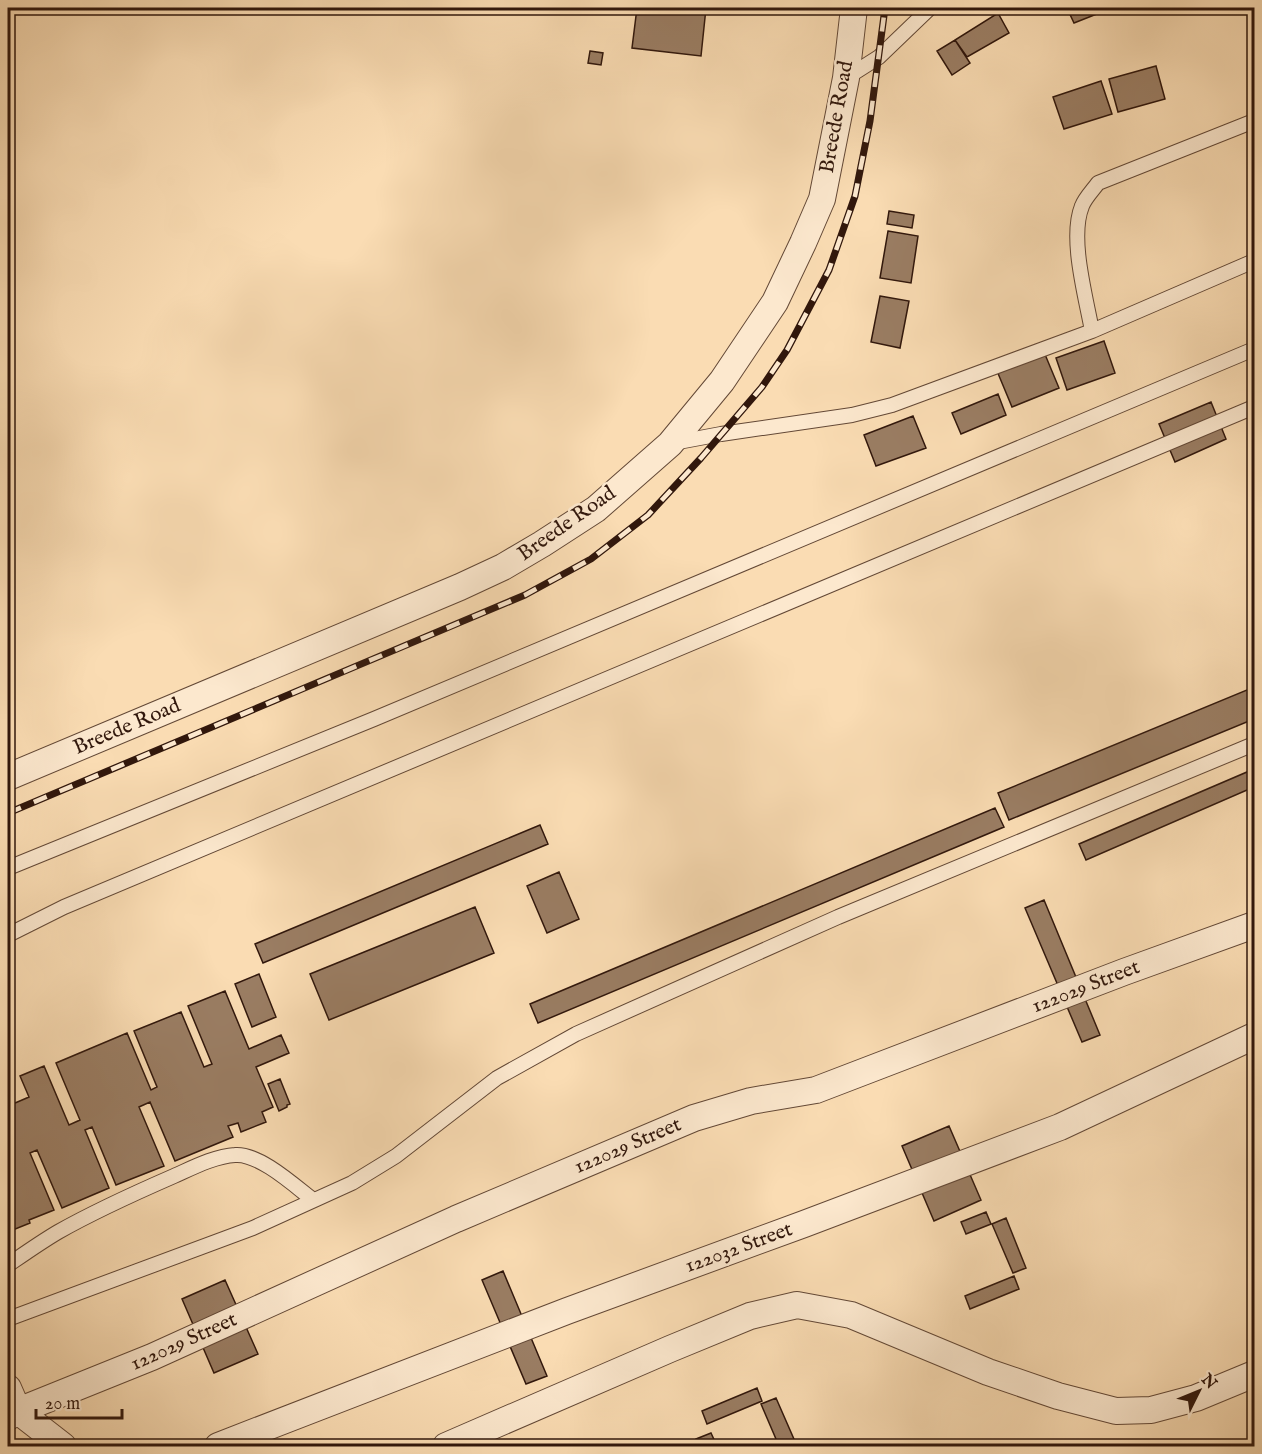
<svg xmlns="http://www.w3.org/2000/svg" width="1262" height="1454" viewBox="0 0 1262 1454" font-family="'IM FELL English',serif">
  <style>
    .building { fill: #9a7d63; stroke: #31170c; stroke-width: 1.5 }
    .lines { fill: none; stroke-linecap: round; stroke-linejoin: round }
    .lane-casing { stroke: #634836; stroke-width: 16 }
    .street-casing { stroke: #634836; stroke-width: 28 }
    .lane { stroke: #fce8ce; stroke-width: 14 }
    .street { stroke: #fce8ce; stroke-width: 26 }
    .rail-casing { stroke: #31170c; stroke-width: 7 }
    .rail { stroke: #fce8ce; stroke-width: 4.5; stroke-dasharray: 14; stroke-linecap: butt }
    .labels { text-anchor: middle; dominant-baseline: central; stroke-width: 5; stroke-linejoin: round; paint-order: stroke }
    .street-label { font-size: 21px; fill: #31170c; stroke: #fce8ce }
  </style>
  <rect width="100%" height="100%" fill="#fadcb3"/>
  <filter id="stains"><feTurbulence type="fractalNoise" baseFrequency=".00333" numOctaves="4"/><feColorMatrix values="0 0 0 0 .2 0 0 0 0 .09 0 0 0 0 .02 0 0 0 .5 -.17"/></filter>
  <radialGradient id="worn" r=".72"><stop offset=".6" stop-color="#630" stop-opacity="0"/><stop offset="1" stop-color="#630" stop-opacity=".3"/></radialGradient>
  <path class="building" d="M637 8H706L701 56 632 48Z
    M1067 8H1112L1074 23Z
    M998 13 1009 33 967 57 955 40Z
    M955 40 970 63 952 75 937 51Z
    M590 51 603 53 601 65 588 63Z
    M1156 66 1165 99 1118 112 1109 79Z
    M1101 81 1112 114 1064 129 1053 97Z
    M889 211 914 215 912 228 887 224Z
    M888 231 918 236 911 283 880 278Z
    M880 296 909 301 900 348 871 342Z
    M1104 341 1115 373 1067 390 1056 358Z
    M1044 352 1059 388 1012 407 997 371Z
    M998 394 1006 415 961 434 952 413Z
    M1211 402 1226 439 1175 462 1159 424Z
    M913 416 926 448 876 466 864 435Z
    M1254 687V719L1009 820 998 793Z
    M1254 769V787L1086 860 1079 844Z
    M995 808 1004 827 538 1023 530 1004Z
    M540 825 548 844 263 963 255 944Z
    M559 872 579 919 547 933 527 886Z
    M1044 900 1100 1035 1082 1042 1025 908Z
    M475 907 494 953 329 1020 310 974Z
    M259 974 276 1017 252 1027 235 984Z
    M225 991 249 1049 281 1035 289 1053 256 1067 273 1107 262 1112 266 1122 241 1132 238 1123 228 1126 233 1137 175 1161 150 1102 139 1107 164 1166 116 1185 92 1127 85 1130 109 1188 62 1208 37 1150 30 1153 54 1210 29 1220 30 1223 8 1232V1106L29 1097 20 1076 44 1066 69 1125 80 1120 56 1063 127 1033 151 1090 157 1087 134 1031 181 1012 204 1067 212 1064 188 1006Z
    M280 1079 290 1104 287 1105V1107L279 1111 268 1084Z
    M949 1126 981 1200 934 1221 902 1146Z
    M986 1212 991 1224 966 1234 961 1222Z
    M1006 1218 1026 1268 1013 1273 992 1224Z
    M503 1271 547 1376 526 1384 482 1280Z
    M1014 1276 1019 1289 970 1309 965 1296Z
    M225 1280 258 1354 214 1373 182 1299Z
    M757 1388 762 1401 707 1424 702 1411Z
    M776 1398 797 1446H779L761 1404Z
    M711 1433 717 1446H699L696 1439Z"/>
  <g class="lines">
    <g class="lane-casing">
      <path id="lane" d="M846 78 879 57 930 8
        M1092 331C1086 297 1069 238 1082 206 1085 198 1093 190 1098 183L1254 121
        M673 443 721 434 852 415 892 405 1092 331 1254 261
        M8 868 374 719 1254 349
        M8 935 64 907 1254 407
        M8 1265C24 1254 41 1242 58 1232 95 1211 135 1193 174 1176 192 1168 215 1156 235 1155 259 1153 295 1186 313 1200
        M8 1319 253 1228 352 1183 396 1156 497 1078 576 1034 838 917 1254 744"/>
    </g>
    <g class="street-casing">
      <path id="street" d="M8 777 460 587 503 567 542 544 596 509 670 444 722 381 775 302 803 243 822 199 846 78 854 8
        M8 1388 18 1411 63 1446
        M8 1417 18 1411 152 1357 456 1219 694 1118 751 1101 816 1090 1124 972 1254 925
        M218 1446 567 1311 804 1224 1060 1127 1254 1036
        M446 1446 670 1349 750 1316 797 1305 851 1315 988 1372 1058 1396 1116 1411 1151 1410 1196 1398 1254 1374"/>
    </g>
    <use href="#lane" class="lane"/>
    <use href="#street" class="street"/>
    <g class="rail-casing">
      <path id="rail" d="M8 813 525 595 591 559 648 515 701 458 762 387 787 350 829 270 855 196 870 121 885 8"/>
    </g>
    <use href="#rail" class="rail"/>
  </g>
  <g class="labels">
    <g class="street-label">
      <text transform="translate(837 117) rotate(-80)">Breede Road</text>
      <text transform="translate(567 524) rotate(-35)">Breede Road</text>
      <text transform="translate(127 727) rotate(-23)">Breede Road</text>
      <text transform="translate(1086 987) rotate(-21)">122029 Street</text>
      <text transform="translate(628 1146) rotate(-23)">122029 Street</text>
      <text transform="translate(739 1248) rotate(-20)">122032 Street</text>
      <text transform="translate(184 1342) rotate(-24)">122029 Street</text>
    </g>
  </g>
  <rect width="1262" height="1454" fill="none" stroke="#fadcb3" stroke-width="30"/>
  <rect x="9" y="9" width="1244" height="1436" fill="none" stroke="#31170c" stroke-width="3"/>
  <rect x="15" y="15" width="1232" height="1424" fill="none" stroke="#31170c" stroke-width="1.5"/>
  <g transform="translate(1199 1391) rotate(47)" stroke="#fce8ce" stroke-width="4.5" paint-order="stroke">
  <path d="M0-4.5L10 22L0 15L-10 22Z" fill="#31170c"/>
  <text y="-9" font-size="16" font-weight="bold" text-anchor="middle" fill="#31170c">N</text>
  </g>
  <path d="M36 1409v9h86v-9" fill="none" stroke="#31170c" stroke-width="3"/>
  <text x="45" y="1409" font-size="18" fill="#31170c" stroke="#fce8ce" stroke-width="4.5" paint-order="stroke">20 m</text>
  <rect width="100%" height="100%" filter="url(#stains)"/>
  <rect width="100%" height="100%" fill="url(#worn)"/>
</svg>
